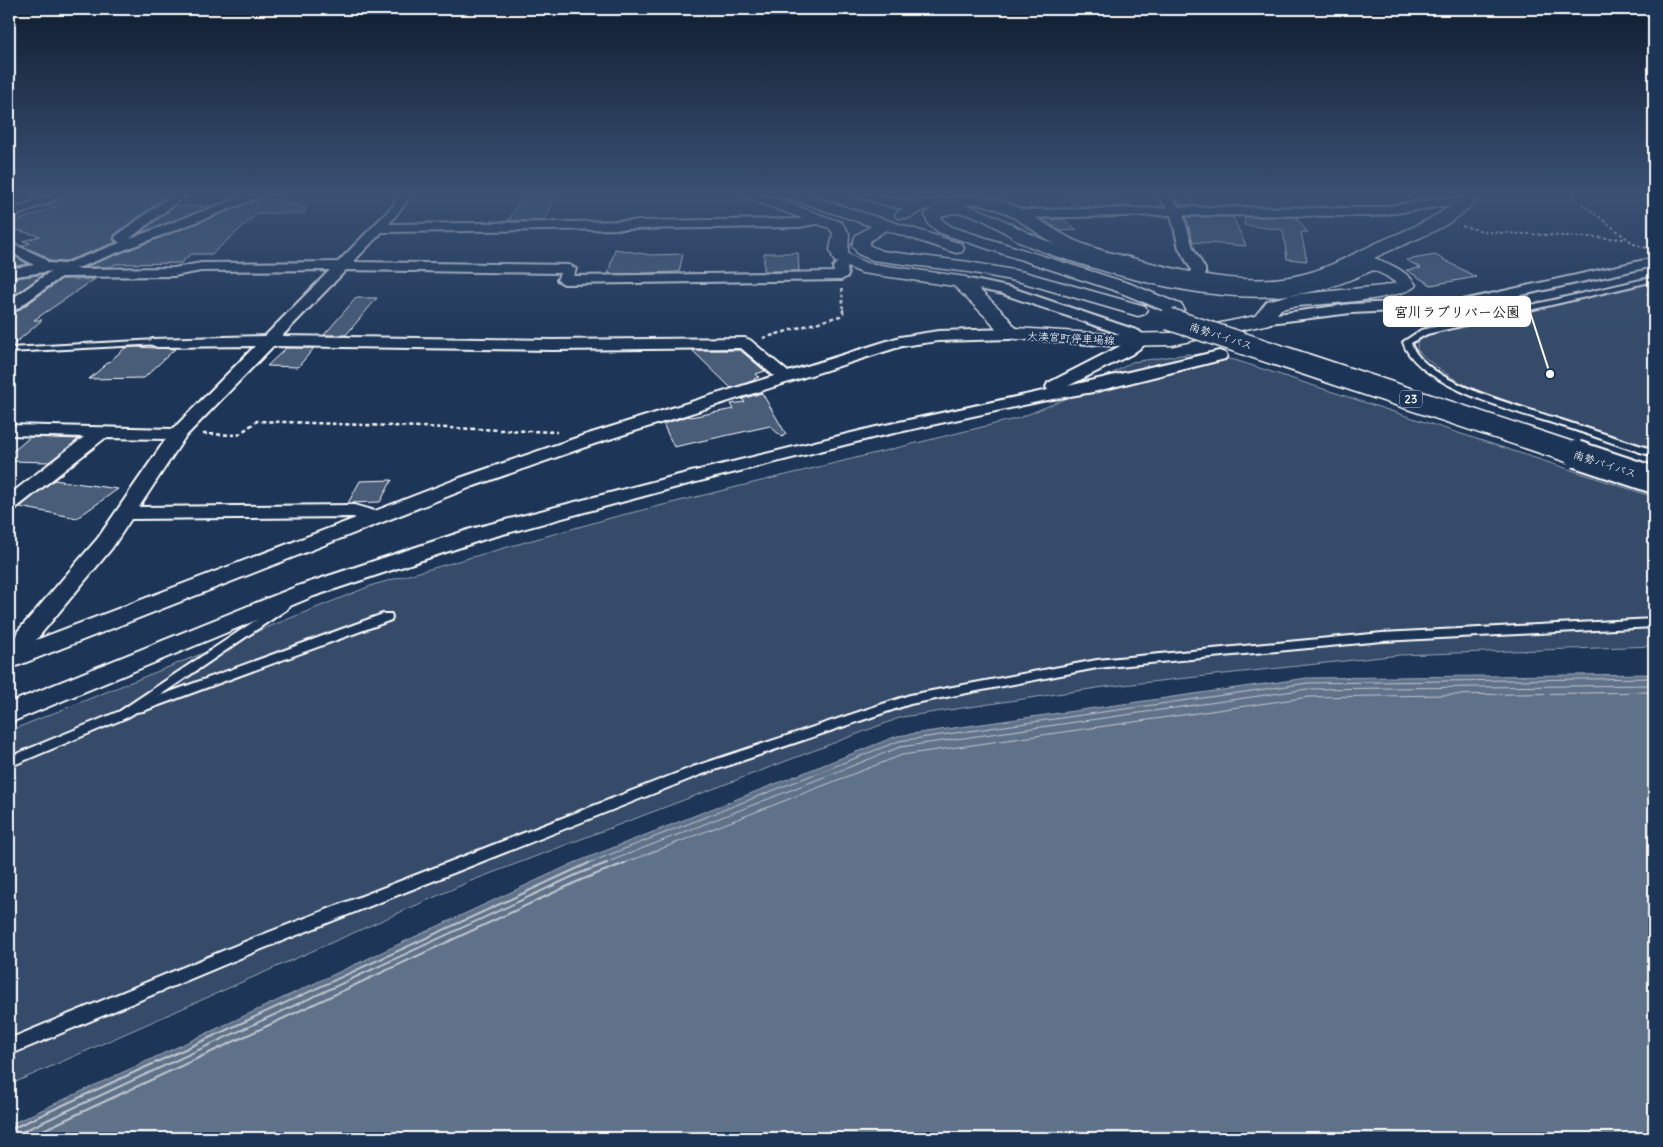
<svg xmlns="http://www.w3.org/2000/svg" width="1663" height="1147" viewBox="0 0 1663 1147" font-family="Delius,'Klee One',sans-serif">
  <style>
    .green { fill: #364b69; stroke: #9aa5b4 }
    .water { fill: #617289; stroke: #a0aab8 }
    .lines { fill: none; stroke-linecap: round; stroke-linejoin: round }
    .shore-far1 { stroke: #c0c7d0; stroke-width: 1 }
    .shore { stroke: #c0c7d0; stroke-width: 2 }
    .building { fill: #4a5d79; stroke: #fff }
    .street-tunnel { stroke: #344968; stroke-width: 13; stroke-dasharray: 13 6; stroke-linecap: butt }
    .highway-tunnel { stroke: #344968; stroke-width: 17; stroke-dasharray: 17 9; stroke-linecap: butt }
    .lane-casing { stroke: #fff; stroke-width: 4 }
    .street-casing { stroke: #fff; stroke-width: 4 }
    .secondary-casing { stroke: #fff; stroke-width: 3 }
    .highway-casing { stroke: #fff; stroke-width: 3 }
    .path-far1 { stroke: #fff; stroke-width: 2; stroke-dasharray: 3 2.5; stroke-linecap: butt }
    .path { stroke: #fff; stroke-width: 2.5; stroke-dasharray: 4 3; stroke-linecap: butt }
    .lane { fill: #1d3557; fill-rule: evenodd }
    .street { fill: #1d3557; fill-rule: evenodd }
    .secondary { fill: #1d3557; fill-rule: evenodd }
    .highway { fill: #1d3557; fill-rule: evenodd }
    .highway-bridge-far1-casing { stroke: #fff; stroke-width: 24; stroke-linecap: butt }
    .highway-bridge-casing { stroke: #fff; stroke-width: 30; stroke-linecap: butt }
    .highway-bridge-far1 { stroke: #1d3557; stroke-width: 21 }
    .highway-bridge { stroke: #1d3557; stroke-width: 26 }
    .labels { text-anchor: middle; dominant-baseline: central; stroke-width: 4; stroke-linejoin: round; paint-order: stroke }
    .far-street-label { font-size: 11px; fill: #fff; stroke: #1d3557 }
    .shield { fill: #1d3557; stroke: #bbc2cd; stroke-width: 1 }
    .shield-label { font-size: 11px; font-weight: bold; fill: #fff }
    .leader { fill: none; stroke: #fff; stroke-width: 2 }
    .callout-dot { fill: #fff; stroke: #1d3557; stroke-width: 2 }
    .callout { fill: #fff; stroke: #fff; stroke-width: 2 }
    .callout-label { font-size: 14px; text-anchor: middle; font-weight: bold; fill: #111 }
  </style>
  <rect width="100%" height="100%" fill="#1d3557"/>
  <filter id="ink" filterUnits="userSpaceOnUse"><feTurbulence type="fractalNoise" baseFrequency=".02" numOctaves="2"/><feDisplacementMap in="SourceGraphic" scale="10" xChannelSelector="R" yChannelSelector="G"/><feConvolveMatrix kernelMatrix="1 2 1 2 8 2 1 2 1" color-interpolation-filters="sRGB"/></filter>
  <g filter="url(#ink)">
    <path class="green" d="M1654 283V449L1485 395C1459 383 1437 370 1417 350V341L1434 333Z
      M1188 354 1235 360 1654 497V646L1400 655 1104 687 902 717 471 881 9 1085V731L373 585 614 517 1019 418 1075 395 1132 362Z"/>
    <path class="water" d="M1654 674V1138H9V1125L574 863 897 736 1307 678Z"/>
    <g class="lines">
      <path class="shore-far1" d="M586 864 899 741 1308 683 1654 678
        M603 864 900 747 1308 689 1654 685
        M622 864 902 755 1309 697 1654 692"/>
      <path class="shore" d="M9 1130 589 863
        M9 1136 15 1135 578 874 607 863
        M26 1138 581 880 625 863"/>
    </g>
    <path class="building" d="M69 193H107L101 196H167L115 234 113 240 116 242 64 262 50 261 43 255 22 246 30 243 23 241 40 236 9 228V224L55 207 44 206 66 197Z
      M524 193H558L545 220 508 221Z
      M1066 193H1122L1132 207H1075Z
      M1176 193H1185L1195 205H1180Z
      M265 197 305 207V213H258L212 254H191L181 263 115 264 111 267H85Z
      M175 206H212L140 233Z
      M1186 217H1233L1246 246 1193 242Z
      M1245 217H1296L1308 233 1301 232 1307 261 1287 259 1283 230 1244 225Z
      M1042 219H1063L1077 230 1061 231Z
      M615 249 651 255 683 254 679 272 608 274Z
      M9 253 28 264 9 267Z
      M764 253H798L799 271H764Z
      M1435 255 1476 277 1431 285 1406 270 1421 268 1406 260Z
      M44 274 9 299V279Z
      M62 279H95L34 320H42L12 346H9V314L15 313Z
      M356 298H377L346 335H324Z
      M136 347 175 349 144 378 89 379 125 348Z
      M286 348H314L298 367 267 366Z
      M692 350H740L765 371 756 374 759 377 754 379 755 380 731 388Z
      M762 393 786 434 782 437 770 426 674 447 663 424 689 416 690 417 734 409 731 404 745 402 742 399Z
      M30 437 79 439 49 462 9 461V455Z
      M54 480 118 489 77 518 20 507Z
      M392 480 380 502 348 503 360 481Z"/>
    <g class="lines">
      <path class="street-tunnel" d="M798 203 819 193"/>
      <path class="highway-tunnel" d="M879 228 903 215"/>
      <g class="lane-casing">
        <path id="lane" d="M1654 277V281L1427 334 1411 343C1423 382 1517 405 1552 417 1586 428 1620 439 1654 450V456C1627 449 1601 438 1575 430 1532 416 1417 389 1403 342L1421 330 1448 324Z
          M157 340H160V344L9 352V348Z
          M283 602 288 606 287 609 159 696 383 614H391L392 617 391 620 143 711 136 712 128 717 9 767V757L120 711Z
          M1654 619V627L1382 641 1097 668 910 704 700 775 257 951 9 1055V1039L254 938 693 767 910 695 1097 660 1382 633Z"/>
      </g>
      <g class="street-casing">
        <path id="street" d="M52 193H67L65 195 9 219V211Z
          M175 193H188L129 239 251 193H267L265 195 75 269 174 268 201 263 338 262 393 206 401 193H413L389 224 800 219 821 215 827 219 825 222 800 227 382 232 353 262 569 265 576 269 573 276 834 272 833 267 841 259H851L853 262 847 268 848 276 841 280 564 284 557 280 560 273 346 270 282 336 553 340 745 338 750 340 788 372 900 337 938 331 1010 329 1015 331 1018 334 1015 337 1010 339 938 341 902 346 594 444 474 486 9 669V651L18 631 98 538 166 439 105 438 16 508 9 510V495L84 437 9 435V425L173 429 255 346 157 347 152 345 149 342 152 339 265 336 330 270 201 271 174 276 61 277 14 311 9 312V301L51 271 9 277V269L34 265 9 251V242L42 257 49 263 64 264 120 243 115 239 116 236ZM273 346 553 350 741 348 774 376 582 436 460 478 375 511 354 505 139 507 185 437ZM353 517 356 518 36 640 112 548 131 519Z
          M1155 193H1167L1179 207 1373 208 1451 197 1467 200 1469 203 1463 207 1451 205 1373 216 1183 215 1193 248 1205 269V278L1198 282 1191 278V269L1179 248 1171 215 1019 218 1013 214 1019 210 1167 208Z
          M1654 258V266L1440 313 1396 311 1351 313 1262 324 1257 323 1255 320 1257 317 1262 316 1351 304 1396 302 1440 305Z
          M960 277 1012 288 1139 331 1150 341 1132 354 1068 386 1219 351 1225 353 1227 356 1225 359 1093 392 1042 401 876 437 692 483 485 539 314 596 9 723V703L298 586 471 529 679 475 876 427 1048 390 1046 387 1048 383 1132 340 1129 337 1003 294 955 284 953 281 955 278Z"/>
      </g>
      <g class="secondary-casing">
        <path id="secondary" d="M738 193H760L841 222 849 233 848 254 866 263 966 277 1005 314 1016 328 1109 334 1172 333 1255 316 1267 301 1290 295 1383 286 1396 283 1386 276 1360 264C1282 303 1213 290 1132 268 1110 263 1088 258 1067 250 1039 238 1017 214 987 206 964 200 940 210 916 210 895 210 874 201 854 196L851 193C875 191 892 200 915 200 943 201 969 191 998 199 1027 208 1050 230 1078 242 1096 250 1116 254 1136 259 1189 273 1250 288 1304 274 1329 268 1351 255 1374 244 1406 230 1440 218 1466 193H1482C1458 228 1410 240 1374 258 1390 264 1406 270 1416 285 1405 301 1312 304 1290 307L1281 309 1269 324 1172 345 1109 346 1003 338 991 322 954 286 862 273 834 261 830 250 833 233 829 228 741 196Z"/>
      </g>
      <g class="highway-casing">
        <path id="highway" d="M780 193H801L962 244 964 248 962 252 956 253 886 230 870 241 869 245 882 251 969 262 1024 272 1145 306 1147 310 1145 314 1138 316 1021 282 969 272 872 260 858 254 852 245 856 235 871 226 782 196Z
          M923 200 928 202 931 205 928 208 909 218H897L895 215 897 212Z
          M958 203C995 211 1018 231 1052 243 1130 271 1230 296 1312 281 1334 277 1352 264 1373 259L1379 260 1382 264 1379 268C1358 276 1338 286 1315 291 1231 309 1132 281 1052 255 1042 251 1033 248 1024 244 1001 232 968 202 941 217L942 220 952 227 1131 284 1182 305 1184 309 1182 313 1175 315 1119 292 940 233 929 225 925 215C933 205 946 204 958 203Z"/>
      </g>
      <path class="path-far1" d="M1568 193 1634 244 1647 248
        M1462 226 1487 232 1626 239
        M842 289 843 310
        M1647 294 1654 297"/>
      <path class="path" d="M763 338 840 316 843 313V308
        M203 434 238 435 257 421 557 432"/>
      <use href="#lane" class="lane"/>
      <use href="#street" class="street"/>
      <use href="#secondary" class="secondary"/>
      <use href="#highway" class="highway"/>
      <g class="highway-bridge-far1-casing">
        <path id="highway-bridge-far1" d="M1169 319 1579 455"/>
      </g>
      <g class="highway-bridge-casing">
        <path id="highway-bridge" d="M1576 454 1654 480"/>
      </g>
      <use href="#highway-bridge-far1" class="highway-bridge-far1"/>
      <use href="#highway-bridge" class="highway-bridge"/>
    </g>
  </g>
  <linearGradient id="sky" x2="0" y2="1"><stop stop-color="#101d30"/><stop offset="0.55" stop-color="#3a5174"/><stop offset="1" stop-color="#3a5174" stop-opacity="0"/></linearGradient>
  <rect width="1663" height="353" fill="url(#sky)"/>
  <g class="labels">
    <g class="far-street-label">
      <text transform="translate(1221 336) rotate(18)">南勢バイパス</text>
      <text transform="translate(1071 338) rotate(3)">大湊宮町停車場線</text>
      <text transform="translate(1605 464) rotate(18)">南勢バイパス</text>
    </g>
    <rect class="shield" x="1400" y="390.5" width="22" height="17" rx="4"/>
    <g class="shield-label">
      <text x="1411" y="399">23</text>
    </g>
  </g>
  <path class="leader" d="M1550 374L1530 312"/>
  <circle class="callout-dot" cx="1550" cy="374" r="5"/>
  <rect class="callout" x="1384" y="297" width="146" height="29" rx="5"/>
  <g class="callout-label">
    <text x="1457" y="317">宮川ラブリバー公園</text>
  </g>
  <rect width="1663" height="1147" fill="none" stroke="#1d3557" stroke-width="30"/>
  <rect x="15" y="15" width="1633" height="1117" fill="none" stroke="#fff" stroke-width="2" filter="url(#ink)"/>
</svg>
